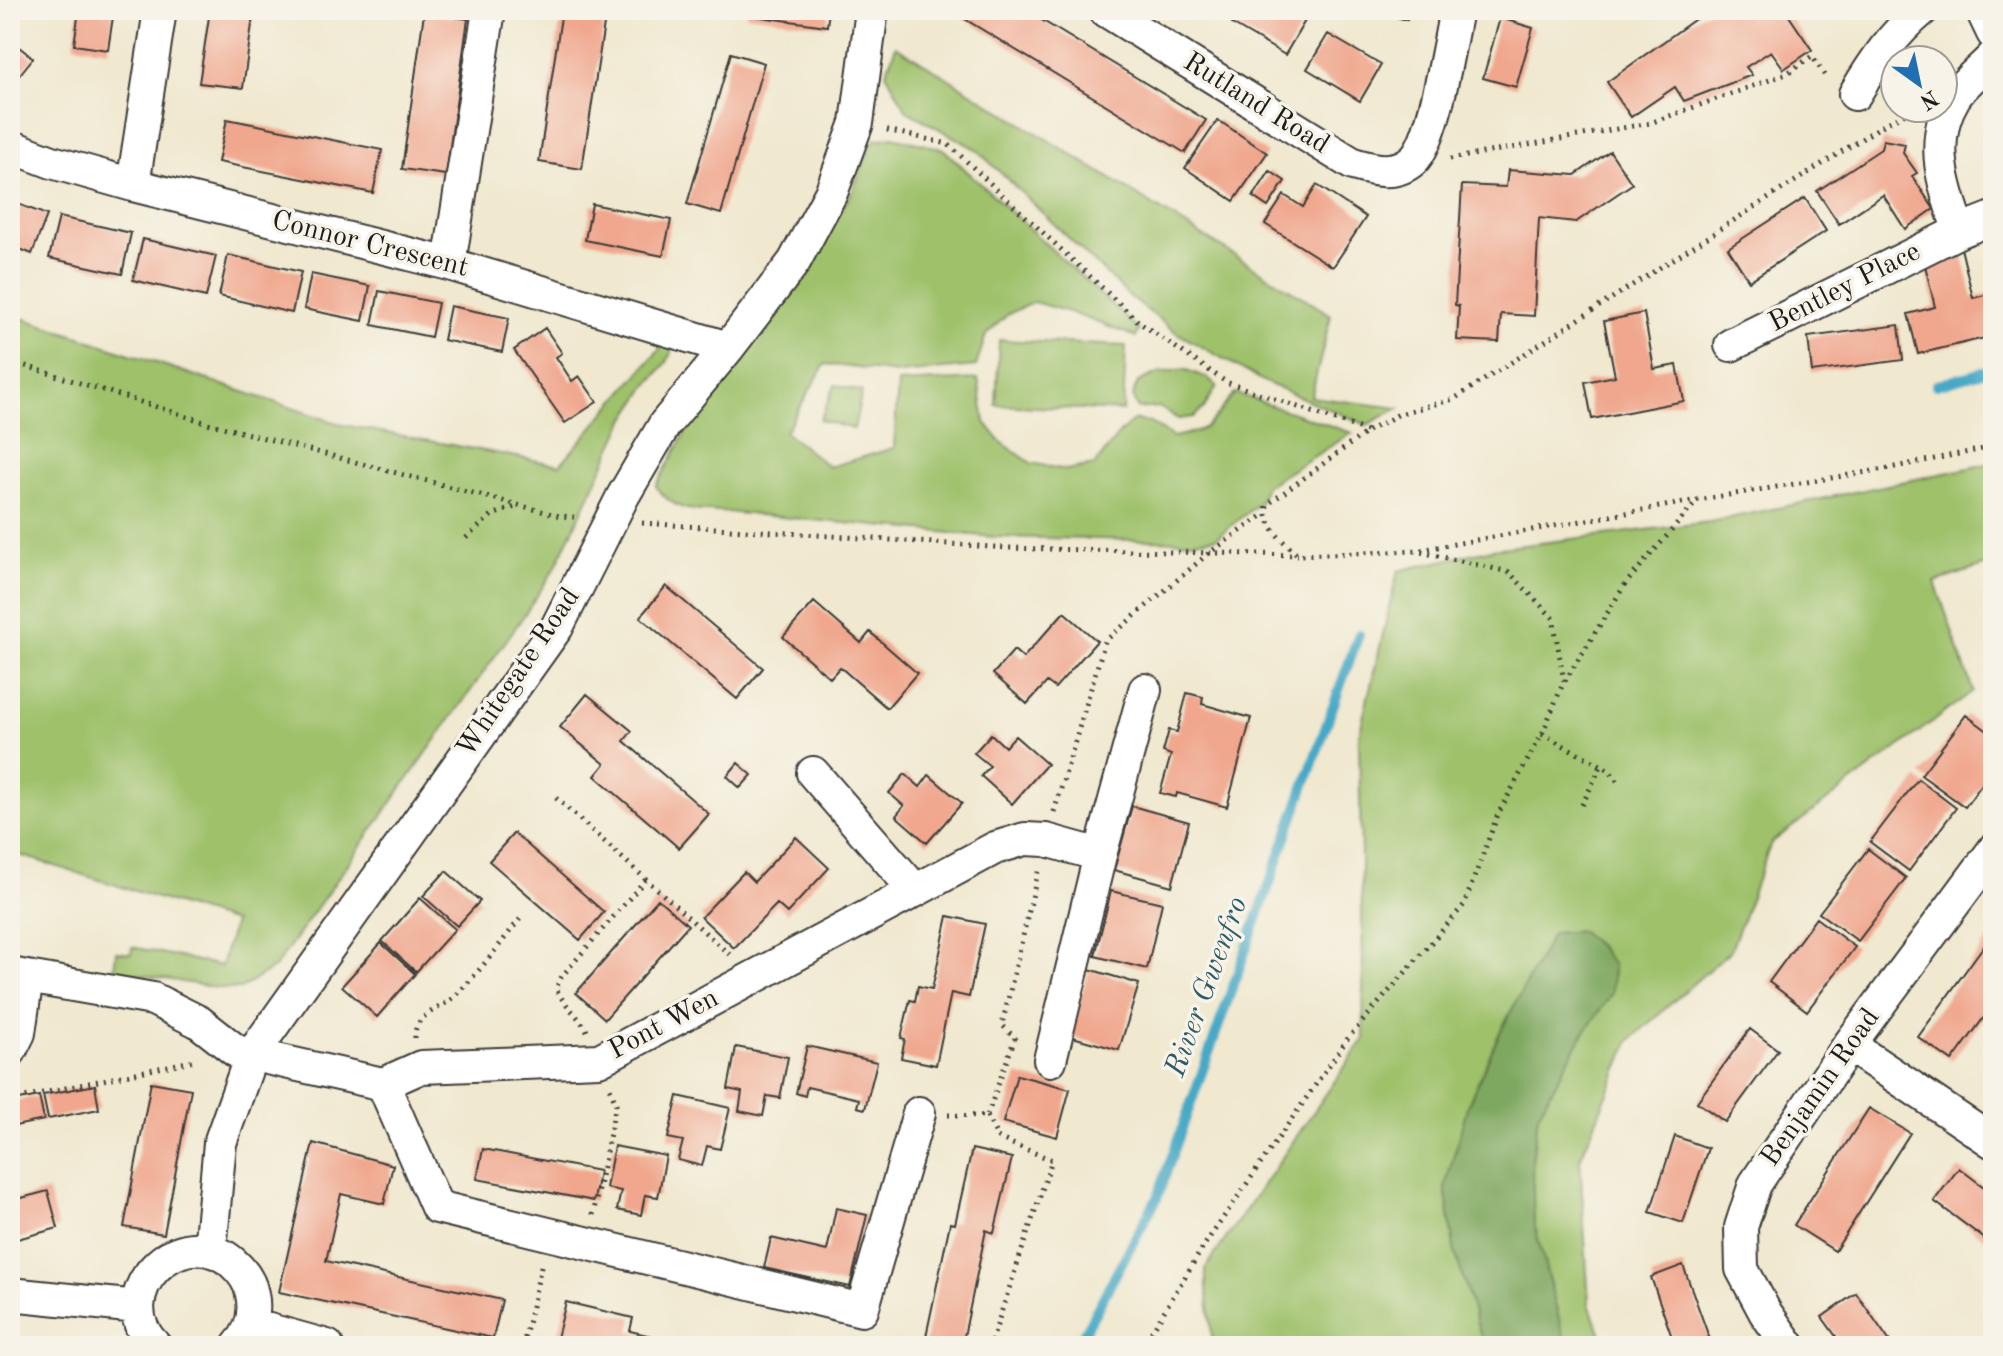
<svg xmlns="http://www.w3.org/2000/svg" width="2003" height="1356" viewBox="0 0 2003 1356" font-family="'Old Standard TT',serif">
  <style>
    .green { fill: #9ec16b; stroke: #5d6e44; stroke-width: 2 }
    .forest { fill: #7ea75f; stroke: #4d623e; stroke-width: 2 }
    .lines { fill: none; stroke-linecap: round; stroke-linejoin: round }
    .stream { stroke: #46a9c6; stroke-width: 10 }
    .building { fill: #f0a78e }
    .minor-casing { stroke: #3c3b37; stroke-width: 36 }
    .path { stroke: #3c3b37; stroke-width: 5; stroke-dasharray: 2 6; stroke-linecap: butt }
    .minor { stroke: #fff; stroke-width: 32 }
    .labels { text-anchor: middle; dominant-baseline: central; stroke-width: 7; stroke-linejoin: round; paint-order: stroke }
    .street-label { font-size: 28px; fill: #1c1c1c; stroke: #f7f3e8 }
    .water-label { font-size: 30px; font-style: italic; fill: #2f5b68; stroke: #f7f3e8 }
  </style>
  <rect width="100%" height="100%" fill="#f7f3e8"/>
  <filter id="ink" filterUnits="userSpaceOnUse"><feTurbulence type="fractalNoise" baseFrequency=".0125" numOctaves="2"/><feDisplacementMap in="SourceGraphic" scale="16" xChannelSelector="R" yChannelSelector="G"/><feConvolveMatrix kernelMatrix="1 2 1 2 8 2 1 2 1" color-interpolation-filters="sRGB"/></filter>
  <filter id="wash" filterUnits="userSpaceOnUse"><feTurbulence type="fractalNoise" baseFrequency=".006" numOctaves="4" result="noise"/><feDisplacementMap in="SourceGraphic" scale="32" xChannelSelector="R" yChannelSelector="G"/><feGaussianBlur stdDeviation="1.8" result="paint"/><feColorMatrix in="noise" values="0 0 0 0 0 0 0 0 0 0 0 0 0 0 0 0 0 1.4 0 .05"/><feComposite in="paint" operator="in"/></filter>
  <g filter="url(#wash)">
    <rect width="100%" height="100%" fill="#f0e8cf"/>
    <path class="green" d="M896 46 1331 315 1311 397 1399 408 1367 425 1267 383 1177 333 1130 297 976 149 907 111 886 73Z
      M893 137 943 149 1139 330 1136 337 1069 312 1034 302 1008 314 986 335 976 366 898 373 825 364 785 432 829 467 894 448 898 383 978 379 985 422 1000 441 1031 463 1066 470 1095 465C1108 449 1118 431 1135 420L1149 422 1173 437C1218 429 1208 422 1235 393L1352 433 1266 486 1259 503 1216 538 1192 541 995 537 717 511C691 512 671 509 656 486L692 421 810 264 852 192 874 140Z
      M10 314 343 425 560 465 668 339 673 348 667 362 647 386 625 420 555 568 527 611 275 967 240 989 217 988 114 970 116 952 131 954 132 947 221 966 234 922 10 852Z
      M999 340 1126 346 1123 411 996 405Z
      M1184 369 1208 378 1217 386 1204 408 1193 417 1178 419 1159 407 1138 409C1131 398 1133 393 1138 382L1158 373Z
      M835 385 862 392 854 429 820 420Z
      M1993 463V563L1935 582 1973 691 1771 843 1731 950 1630 1040 1580 1159 1589 1304 1605 1346H1213L1205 1269 1364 1039 1359 735 1398 571 1492 549 1710 522Z"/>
    <path class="forest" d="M1581 931 1600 948 1613 965 1612 993 1580 1039 1538 1115 1532 1161 1534 1223 1566 1346H1484L1454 1249 1445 1187 1468 1104 1501 1030 1553 933Z"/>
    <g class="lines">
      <path class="stream" d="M1936 385 1993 369
        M1077 1346 1157 1198 1359 634"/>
    </g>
    <g id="blocks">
      <path class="building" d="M79 10H114L108 50 74 45Z
        M210 10H254L243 88 199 83Z
        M562 10 606 11 582 169 539 162Z
        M746 10H829L827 26 746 15Z
        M950 10H1025L1206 120 1185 153Z
        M1240 10H1290L1306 19 1285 55 1232 24Z
        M1370 10H1409L1407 20Z
        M1708 10H1785L1812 50 1784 69 1771 51 1746 67 1752 75 1684 101 1675 87 1631 117 1607 82Z
        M424 13 468 19 446 175 402 169Z
        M1500 18 1533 28 1516 87 1483 78Z
        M1328 34 1381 65 1360 101 1307 69Z
        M10 40 33 58 13 83 10 81Z
        M731 53 764 63 721 214 687 204Z
        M227 119 382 150 373 193 218 162Z
        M1218 120 1267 153 1234 201 1185 168Z
        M1883 140 1905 144 1903 153 1917 173 1912 176 1934 209 1905 229 1883 195 1839 224 1817 191 1881 149Z
        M1610 151 1632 184 1576 222 1539 218 1534 316 1501 314 1499 342 1457 340 1459 306 1455 305 1462 185 1506 187 1508 170 1575 175Z
        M1270 171 1285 181 1268 207 1253 197Z
        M1317 185 1366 217 1333 267 1265 224 1284 195 1303 207Z
        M1805 198 1826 231 1749 281 1728 248Z
        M10 201 47 215 32 254 10 245Z
        M592 204 671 220 663 256 585 240Z
        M59 217 131 233 122 274 49 258Z
        M143 239 216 256 206 297 133 280Z
        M1961 248 1973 298 1993 293V336L1918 354 1908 314 1935 307 1923 257Z
        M228 255 301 272 292 313 219 296Z
        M311 274 370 286 363 321 304 309Z
        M379 291 438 303 431 337 372 325Z
        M450 306 509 318 502 352 443 340Z
        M1644 313 1654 369 1677 365 1684 401 1592 419 1585 382 1615 376 1604 321Z
        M1899 325 1903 360 1812 372 1808 337Z
        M545 328 562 353 556 357 572 381 579 376 597 402 565 423 514 350Z
        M666 586 763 668 737 699 640 617Z
        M814 602 861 643 870 632 917 673 887 708 840 667 830 678 783 637Z
        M1064 612 1097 641 1055 688 1047 682 1027 704 993 674 1014 650 1023 658Z
        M1187 693 1203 697 1202 704 1251 718 1227 807 1177 793 1176 797 1160 793 1171 755 1163 752 1169 730 1177 732Z
        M587 694 632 731 624 741 709 814 679 848 595 776 605 764 560 727Z
        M1966 715 1993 735V769L1965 807 1921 775Z
        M991 734 1005 747 1015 736 1047 764 1012 804 981 776 990 766 974 753Z
        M738 763 752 775 740 788 727 776Z
        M905 774 920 787 929 775 962 803 927 843 896 816 904 806 889 793Z
        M1918 779 1956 808 1909 871 1870 842Z
        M1132 806 1189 822 1172 886 1114 870Z
        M514 833 604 912 580 940 489 861Z
        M796 837 829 868 787 913 777 904 734 948 701 917 744 872 754 882Z
        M1868 849 1906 878 1858 941 1819 913Z
        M446 871 480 901 457 926 423 896Z
        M1111 891 1162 903 1147 969 1095 956Z
        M420 898 455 929 416 972 382 941Z
        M658 899 688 925 605 1019 576 993Z
        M948 916 985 924 969 997 951 993 936 1065 901 1058 905 1039 901 1038 910 1000 915 1001 918 986 932 989Z
        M1816 918 1855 947 1807 1011 1769 982Z
        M1993 933V1005L1952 1061 1918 1037Z
        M381 943 415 974 377 1017 342 986Z
        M1089 969 1139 984 1119 1050 1069 1036Z
        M1750 1029 1778 1050 1725 1122 1697 1102Z
        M807 1046 877 1062 865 1109 857 1107 859 1099 807 1087 805 1096 796 1093Z
        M736 1047 788 1057 780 1098 767 1096 763 1116 739 1111 742 1092 728 1089Z
        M1017 1075 1070 1089 1057 1137 1003 1122Z
        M151 1082 191 1089 164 1234 124 1227Z
        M95 1085 99 1109 48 1119 43 1095Z
        M39 1096 44 1120 10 1127V1102Z
        M678 1096 730 1108 720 1149 707 1146 702 1166 678 1160 683 1141 668 1138Z
        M1869 1108 1910 1133 1835 1251 1794 1225Z
        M1675 1136 1708 1148 1683 1223 1650 1212Z
        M313 1143 393 1165 384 1204 341 1194 326 1261 502 1300 493 1338 279 1292Z
        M614 1146 666 1156 658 1197 645 1195 641 1215 617 1210 621 1191 606 1188Z
        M483 1149 599 1171 594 1201 477 1179Z
        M972 1149 1012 1158 994 1233 986 1230 962 1346H924L950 1223 955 1224Z
        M1959 1168 1993 1194V1245L1934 1201Z
        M48 1191 58 1228 10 1241V1201Z
        M836 1208 867 1215 850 1287 764 1268 771 1238 827 1251Z
        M1683 1265 1710 1340 1692 1346H1675L1651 1277Z
        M1856 1293 1893 1346H1843L1822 1317Z
        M566 1302 633 1318 630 1331 694 1346H590L557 1338Z"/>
    </g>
  </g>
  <g filter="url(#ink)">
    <use href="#blocks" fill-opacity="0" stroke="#3c3b37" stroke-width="2"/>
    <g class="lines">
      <g class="minor-casing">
        <path id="minor" d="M1105 10 1353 164C1373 170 1395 176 1413 160 1435 140 1449 42 1456 10
          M1982 10 1993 33
          M1855 94C1874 62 1893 34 1922 10
          M10 146 52 162 133 185 449 264 728 348
          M133 185 160 10
          M1960 231 1993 218
          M449 264 489 10
          M1731 345 1960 231C1944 189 1928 140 1954 98 1963 83 1981 70 1993 57
          M813 773 914 889
          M1100 855 1145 690
          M10 974 153 999 199 1022 236 1051 383 1084 421 1067 599 1060 995 848 1025 839 1046 840 1100 855 1050 1060
          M1849 1045 1993 1142
          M10 1051 19 1033 27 977
          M383 1084 437 1207 862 1310 919 1113
          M210 1250 220 1143 251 1056 557 627 623 496 665 424 728 348 794 262 831 193 857 123 872 10
          M10 1294 138 1307
          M251 1325 327 1346
          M155 1346C104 1296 180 1216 233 1263 243 1272 250 1282 252 1294 256 1313 251 1332 238 1346
          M1789 1346 1765 1312 1742 1269 1741 1227 1755 1184 1849 1045 1993 851"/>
      </g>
      <path class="path" d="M887 130 948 144 1140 323 1226 382 1367 431
        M1450 159 1650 123 1786 74 1812 56 1827 79
        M10 361 211 424 560 516 574 517
        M642 523 1007 548 1298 555
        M466 538 492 515 518 506
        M1421 550 1698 500 1885 469 1993 447
        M1565 681 1626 583 1698 500
        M1542 734 1608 769 1619 783
        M556 798 730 955
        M1582 805 1601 766
        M1054 812 1105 641 1209 553 1265 514
        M587 1031C578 1014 563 1005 556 988L562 976 646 879
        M415 1038C414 1017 431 1013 446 1003 467 989 502 941 520 919
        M10 1100 196 1060
        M948 1115 987 1116 1015 1038 1002 1025 1039 868
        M987 1116 998 1138 1052 1160 990 1346
        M593 1215 616 1104 610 1088
        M523 1346 542 1262
        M1143 1346 1205 1244 1348 1038 1464 905 1498 814 1542 734 1564 681 1553 618 1509 572 1416 551 1298 555C1284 542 1263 526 1267 505L1368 431 1399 414 1454 399 1880 127 1914 108"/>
      <use href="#minor" class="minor"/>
    </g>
  </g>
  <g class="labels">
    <g class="street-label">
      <text transform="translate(1256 104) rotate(32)">Rutland Road</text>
      <text transform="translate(370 245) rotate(14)">Connor Crescent</text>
      <text transform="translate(1845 288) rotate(-27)">Bentley Place</text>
      <text transform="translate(519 673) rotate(-56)">Whitegate Road</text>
      <text transform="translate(664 1025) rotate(-28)">Pont Wen</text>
      <text transform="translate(1821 1088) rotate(-55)">Benjamin Road</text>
    </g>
    <g class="water-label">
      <text transform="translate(1207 987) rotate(-70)">River Gwenfro</text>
    </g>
  </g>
  <rect width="2003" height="1356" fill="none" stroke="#f7f3e8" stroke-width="40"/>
  <g transform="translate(1919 84) rotate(147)"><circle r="38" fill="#f7f3e8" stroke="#9f9d96" stroke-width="2"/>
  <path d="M0-6L14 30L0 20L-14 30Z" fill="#1f6fb2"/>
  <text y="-12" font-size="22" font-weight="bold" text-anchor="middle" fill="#1c1c1c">N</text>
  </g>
</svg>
